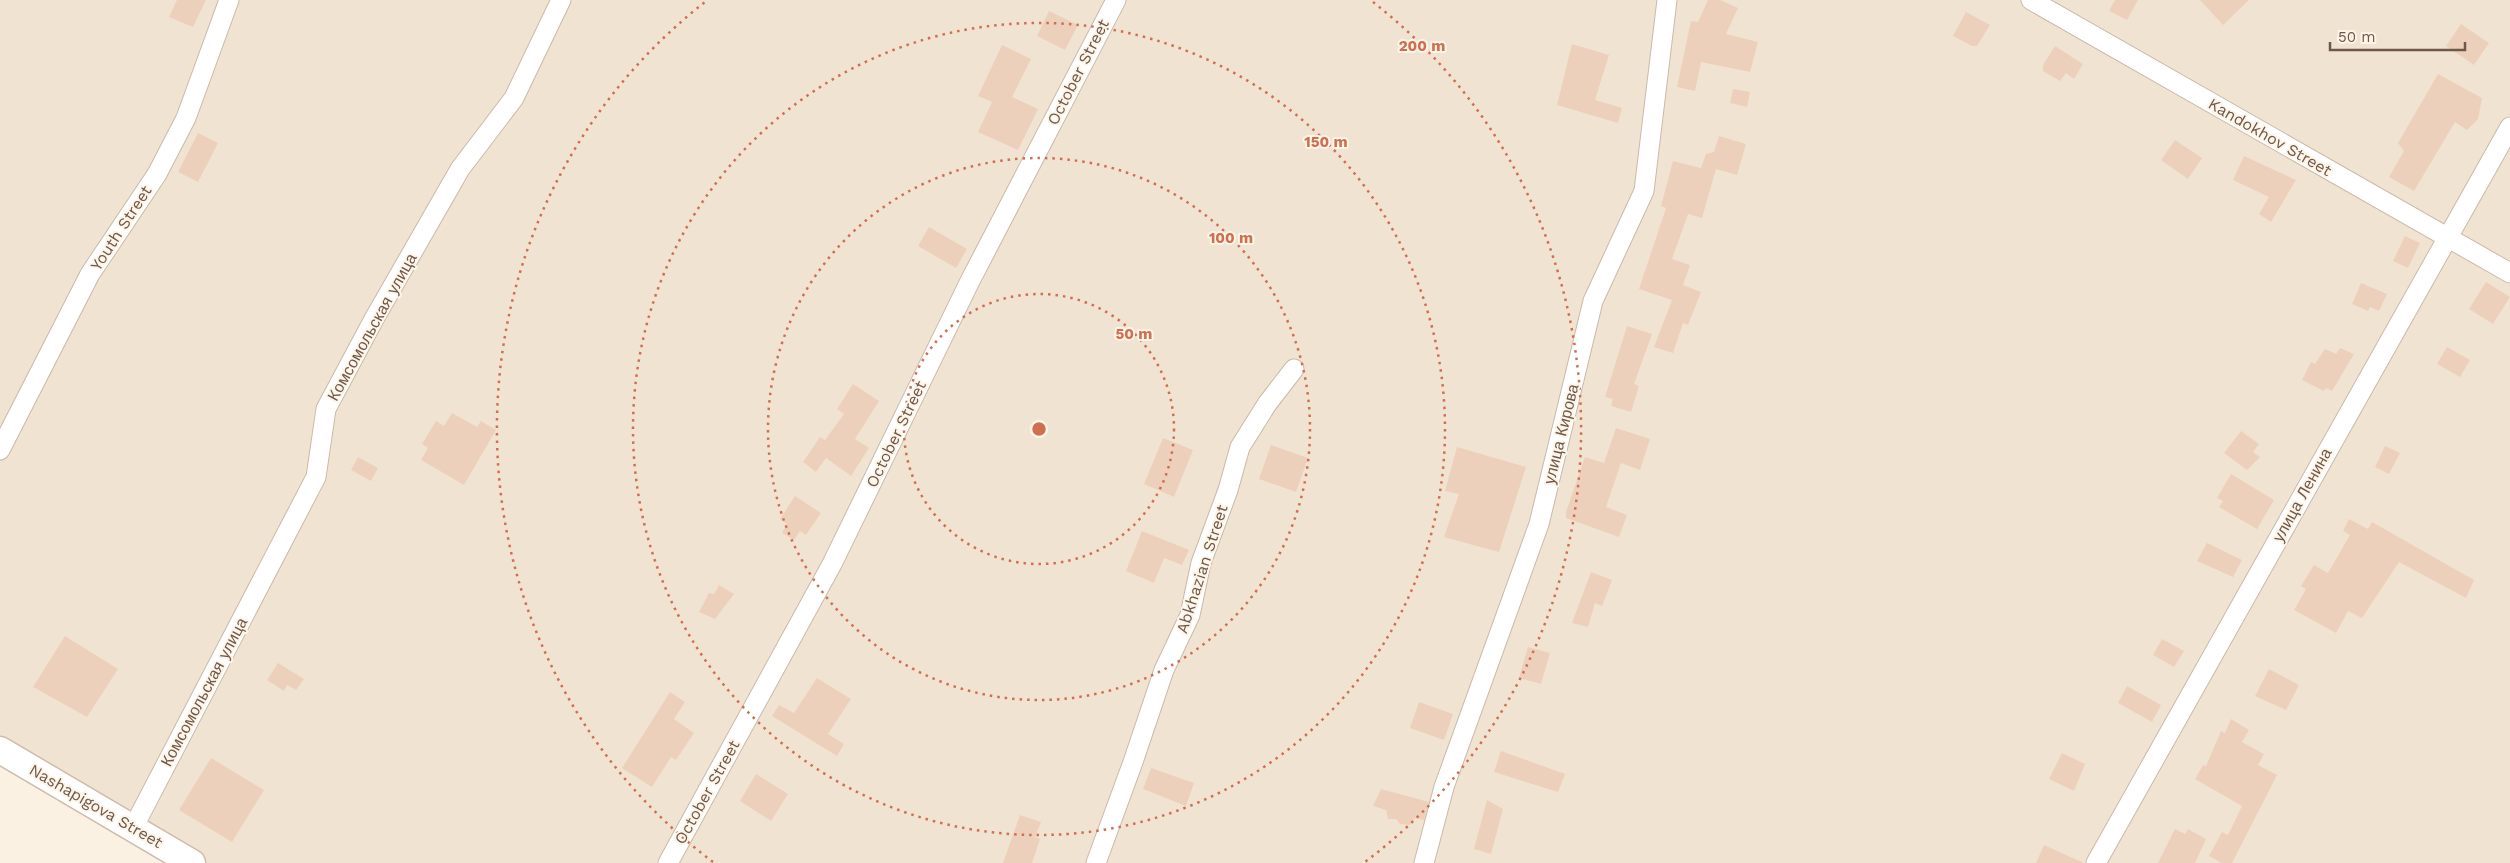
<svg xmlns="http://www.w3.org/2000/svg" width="2510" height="863" viewBox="0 0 2510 863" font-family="'Work Sans',sans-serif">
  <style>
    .residential { fill: #f1e3d1 }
    .building { fill: #edd0bc }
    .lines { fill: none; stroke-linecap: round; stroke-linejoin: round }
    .street-casing { stroke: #c9b9aa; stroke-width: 21 }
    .secondary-casing { stroke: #cfbbab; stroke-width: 29 }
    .street { stroke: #fff; stroke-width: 19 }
    .secondary { stroke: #fff; stroke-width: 26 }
    .ring { fill: none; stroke: #d06e50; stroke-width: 2.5; stroke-dasharray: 2.5 5 }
    .labels { text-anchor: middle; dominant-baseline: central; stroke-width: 4; stroke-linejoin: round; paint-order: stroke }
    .street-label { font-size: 16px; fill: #6f584b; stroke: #fdf5e8 }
    .centre { fill: #d06e50; stroke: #fdf5e8; stroke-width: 2.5 }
    .ring-label { font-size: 15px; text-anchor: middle; font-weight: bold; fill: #d06e50; stroke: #fdf5e8; stroke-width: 4; stroke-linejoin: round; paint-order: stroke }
  </style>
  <rect width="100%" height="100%" fill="#faf1e2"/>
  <path class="residential" d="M0 0H2510V863H192L0 750Z"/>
  <path class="building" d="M177 0H206L193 27 169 17Z
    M1708 0H1720L1738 8 1726 34 1758 42 1750 72 1701 62 1695 91 1677 87 1691 21 1698 22Z
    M2115 0H2138L2127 20 2109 11Z
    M2200 0H2249L2223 25Z
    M1049 11 1078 25 1065 50 1037 36Z
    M1966 12 1990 25 1977 46H1972L1953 36Z
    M2461 24 2489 43 2474 65 2446 46Z
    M1572 44 1609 55 1595 100 1622 108 1618 123 1557 105Z
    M1002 45 1031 59 1012 97 1038 109 1018 150 978 132 992 102 978 96Z
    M2055 46 2083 64 2074 79 2066 73 2060 81 2043 71V65Z
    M2438 74 2482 98 2478 119 2467 130 2455 122 2414 191 2389 177 2404 151 2398 143Z
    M1733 89 1750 92 1747 107 1730 103Z
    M198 133 218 143 198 182 178 172Z
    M1719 136 1746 144 1737 175 1716 169 1702 218 1688 214 1672 259 1690 265 1683 285 1701 292 1688 325 1683 323 1673 353 1654 347 1672 300 1639 289 1666 208 1661 206 1673 161 1701 168 1706 154 1714 152Z
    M2175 140 2202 158 2188 179 2161 160Z
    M2244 156 2296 180 2271 222 2259 214 2269 197 2233 180Z
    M929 227 967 249 956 268 918 246Z
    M2405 236 2420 243 2408 268 2393 261Z
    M2486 282 2510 297 2493 324 2469 309Z
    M2361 283 2387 294 2379 311 2370 307 2368 311 2352 304Z
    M1627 326 1652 334 1634 384 1639 386 1631 412 1611 406 1613 399 1605 397Z
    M2447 347 2470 360 2460 377 2437 364Z
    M2340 348 2354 354 2332 391 2326 388 2324 391 2302 380 2311 362 2315 364 2325 349 2336 354Z
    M853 384 879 401 855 439 869 448 851 476 826 458 816 472 803 462 820 437 825 440 844 414 837 409Z
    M452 413 477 427 481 421 496 430 464 485 421 460 428 448 422 444 436 421 444 426Z
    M1616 428 1650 439 1640 470 1621 463 1606 507 1627 515 1619 537 1566 518V512L1585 457 1604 463Z
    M2241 431 2259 444 2253 452 2260 457 2247 470 2224 453Z
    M1163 438 1193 450 1174 497 1144 484Z
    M1271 445 1308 458 1296 492 1259 479Z
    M2385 446 2400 453 2389 474 2375 467Z
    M1457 447 1526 467 1499 552 1444 537 1459 494 1445 491Z
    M358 457 378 468 371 481 351 470Z
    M2231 474 2274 500 2257 529 2219 507 2223 501 2217 498Z
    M795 496 821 513 806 535 800 531 794 540 782 533 787 524 780 519Z
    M2349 519 2368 529 2372 522 2474 580 2466 598 2399 562 2362 618 2348 611 2336 633 2294 610 2306 589 2301 586 2314 565 2328 573 2350 535 2343 531Z
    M1142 531 1189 550 1182 565 1164 558 1154 583 1126 571Z
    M2207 543 2242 560 2233 577 2197 561Z
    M1591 572 1612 580 1602 606 1595 603 1588 627 1572 623Z
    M719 585 734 594 715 619 699 612 709 593 714 594Z
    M65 636 118 669 87 717 33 687Z
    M2162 639 2184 651 2174 667 2153 655Z
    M1528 647 1550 653 1541 684 1519 678Z
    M278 663 304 679 296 690 287 685 284 691 267 680Z
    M2269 669 2299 685 2286 710 2255 696Z
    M817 678 851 699 828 734 844 744 837 756 772 716 779 705 794 713Z
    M2127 686 2161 705 2152 722 2118 703Z
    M670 692 685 702 674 719 694 733 676 760 671 757 652 787 622 768Z
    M1419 702 1453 714 1444 740 1410 728Z
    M2231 719 2249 730 2242 742 2264 754 2258 765 2277 775 2232 863H2222L2209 856 2222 832 2228 835 2242 806 2195 779 2203 765 2206 766 2221 731 2225 733Z
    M1501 751 1565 774 1558 792 1494 772Z
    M2062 753 2085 764 2074 791 2049 779Z
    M211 758 264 790 232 842 179 810Z
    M1151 768 1194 783 1186 806 1143 789Z
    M756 774 788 794 771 821 740 801Z
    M1381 789 1429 802 1424 820 1415 818 1410 825 1400 824 1396 819H1388L1386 810 1373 806Z
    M1487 800 1503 809 1491 854 1474 849Z
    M1020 815 1041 822 1035 837 1040 839 1032 863H1003Z
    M2175 829 2185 834 2188 829 2206 839 2195 863H2158Z
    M2044 845 2084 863H2036Z"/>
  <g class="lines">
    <g class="street-casing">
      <path id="street" d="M2031 0 2510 273
        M0 450 90 274 157 174 186 118 229 0
        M133 828 316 477 326 409 374 319 460 169 514 98 561 0
        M668 863 832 564 970 281 1116 0
        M1096 863 1133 762 1164 670 1190 615 1201 563 1228 490 1240 447 1267 404 1294 369
        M1424 863 1444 787 1539 524 1593 301 1644 191 1667 0
        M2096 863 2510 127"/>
    </g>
    <g class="secondary-casing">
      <path id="secondary" d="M0 750 192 863"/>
    </g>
    <use href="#street" class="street"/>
    <use href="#secondary" class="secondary"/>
  </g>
  <g class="ring">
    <circle cx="1039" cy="429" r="135"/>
    <circle cx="1039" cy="429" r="271"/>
    <circle cx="1039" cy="429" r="406"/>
    <path d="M713 862A542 542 0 0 1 705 2M1373 2A542 542 0 0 1 1365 862"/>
  </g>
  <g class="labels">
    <g class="street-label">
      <text transform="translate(1078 72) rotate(-63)">October Street</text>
      <text transform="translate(2270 137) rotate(30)">Kandokhov Street</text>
      <text transform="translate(121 228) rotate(-57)">Youth Street</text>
      <text transform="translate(372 327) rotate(-61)">Комсомольская улица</text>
      <text transform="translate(896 434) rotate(-64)">October Street</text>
      <text transform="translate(1561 434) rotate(-76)">улица Кирова</text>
      <text transform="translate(2302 495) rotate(-61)">улица Ленина</text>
      <text transform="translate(1202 569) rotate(-72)">Abkhazian Street</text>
      <text transform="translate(204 692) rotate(-62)">Комсомольская улица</text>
      <text transform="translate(707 792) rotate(-61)">October Street</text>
      <text transform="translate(96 806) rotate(30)">Nashapigova Street</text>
    </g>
  </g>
  <circle cx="1039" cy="429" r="8" class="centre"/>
  <g class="ring-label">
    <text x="1422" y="51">200 m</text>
    <text x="1326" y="147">150 m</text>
    <text x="1231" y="243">100 m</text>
    <text x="1134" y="339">50 m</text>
  </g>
  <path d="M2330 42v8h135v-8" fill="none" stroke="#6f584b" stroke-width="2.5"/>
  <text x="2338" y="42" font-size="15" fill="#6f584b" stroke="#fdf5e8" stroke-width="4" paint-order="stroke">50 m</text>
</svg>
